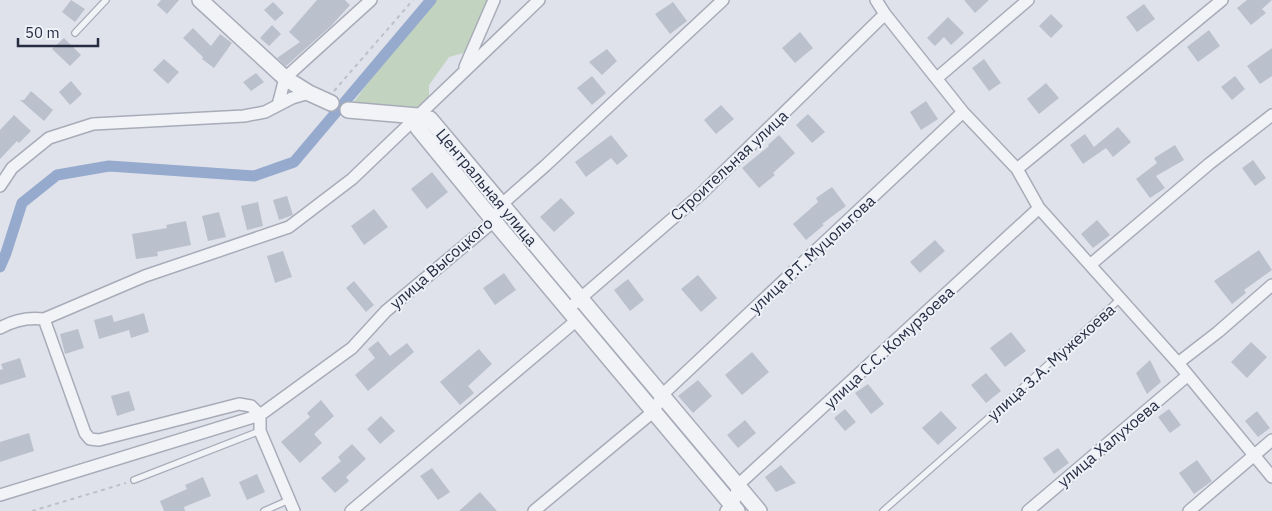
<svg xmlns="http://www.w3.org/2000/svg" width="1272" height="511" viewBox="0 0 1272 511" font-family="'IBM Plex Sans',sans-serif">
  <style>
    .green { fill: #c2d4bf }
    .lines { fill: none; stroke-linecap: round; stroke-linejoin: round }
    .canal { stroke: #96aacd; stroke-width: 11 }
    .building { fill: #bbc0cd }
    .service-casing { stroke: #a8acb8; stroke-width: 8 }
    .minor-casing { stroke: #a8acb8; stroke-width: 14 }
    .tertiary-casing { stroke: #a8acb8; stroke-width: 18 }
    .path { stroke: #bdc0c8; stroke-width: 2; stroke-dasharray: 4 4; stroke-linecap: butt }
    .service { stroke: #f2f3f7; stroke-width: 5.5 }
    .minor { stroke: #f2f3f7; stroke-width: 11 }
    .tertiary { stroke: #f2f3f7; stroke-width: 15 }
    .labels { text-anchor: middle; dominant-baseline: central; stroke-width: 4; stroke-linejoin: round; paint-order: stroke }
    .street-label { font-size: 16px; fill: #262d42; stroke: #eef1f7 }
  </style>
  <rect width="100%" height="100%" fill="#dfe2ea"/>
  <path class="green" d="M431 0H493L467 52 449 57 429 85V98L421 106 408 111 351 106 419 13Z"/>
  <g class="lines">
    <path class="canal" d="M0 267 6 253 22 203 57 175 109 166 254 176 294 162 431 0"/>
  </g>
  <path class="building" d="M71 0 85 9 75 22 62 12Z
    M161 0H179L167 14 157 5Z
    M317 0H345L350 5 331 26 286 66 277 58 300 42 289 32Z
    M964 0H989L975 13Z
    M1247 0H1272L1262 9 1266 13 1251 25 1237 8Z
    M273 2 284 13 275 21 264 10Z
    M673 2 687 21 670 34 655 14Z
    M1144 4 1155 19 1137 32 1126 17Z
    M1051 14 1063 26 1051 38 1039 26Z
    M948 17 964 33 951 45 944 37 935 46 927 38Z
    M272 25 281 34 269 46 260 38Z
    M193 28 211 46 220 34 232 43 214 68 202 59 203 57 183 38Z
    M1209 30 1220 46 1198 62 1187 47Z
    M800 32 813 48 795 63 782 48Z
    M64 38 81 55 70 66 52 49Z
    M1272 48V76L1260 84 1247 66Z
    M607 49 617 61 602 75 589 62Z
    M164 59 179 72 168 84 153 70Z
    M984 59 1001 83 989 91 972 68Z
    M256 73 264 82 251 91 243 82Z
    M592 76 606 93 592 105 577 88Z
    M1235 76 1245 89 1232 100 1221 87Z
    M71 81 82 94 70 105 59 92Z
    M1046 83 1059 98 1039 114 1027 99Z
    M31 91 53 110 44 121 20 100H24Z
    M926 101 938 119 921 130 910 112Z
    M721 105 734 119 716 134 704 120Z
    M808 114 825 132 812 143 796 125Z
    M14 115 31 131 19 143 17 141 0 159V130Z
    M1118 127 1131 142 1113 157 1106 148 1083 164 1070 145 1085 134 1094 147Z
    M611 135 628 156 617 165 611 158 586 177 575 162Z
    M779 135 795 153 773 173 775 175 759 188 742 168 769 146 768 145Z
    M1175 145 1184 160 1156 176 1165 188 1150 198 1136 179 1157 163 1154 158Z
    M1253 160 1266 178 1255 186 1242 168Z
    M432 172 448 192 427 209 411 189Z
    M832 187 846 206 822 224 824 225 806 240 793 224 818 202 816 198Z
    M287 196 293 215 279 220 273 200Z
    M561 198 575 213 554 232 540 217Z
    M258 202 263 226 247 230 241 206Z
    M374 209 388 227 364 245 351 226Z
    M219 212 226 237 208 241 202 216Z
    M1097 220 1110 235 1093 248 1081 234Z
    M186 221 191 245 157 252 158 256 136 259 132 234 167 228 166 225Z
    M935 240 945 251 920 273 910 262Z
    M1259 250 1272 270 1244 290 1246 293 1232 304 1214 281Z
    M283 251 292 277 275 283 267 256Z
    M504 273 516 290 495 305 483 288Z
    M698 275 717 298 701 312 681 289Z
    M628 279 644 300 630 311 614 290Z
    M354 281 374 305 366 312 346 288Z
    M144 313 149 332 131 338 129 330 99 339 94 320 112 315 114 322Z
    M78 329 84 348 65 354 60 334Z
    M1011 332 1026 351 1005 367 990 348Z
    M378 341 390 356 407 343 414 352 368 391 355 375 375 358 368 349Z
    M1251 342 1267 357 1247 378 1231 362Z
    M479 349 492 364 468 386 474 393 460 405 440 382Z
    M752 352 769 372 742 395 725 375Z
    M20 358 26 377 0 385V370L3 369 1 364Z
    M1150 360 1161 382 1147 394 1136 373Z
    M986 373 1001 391 986 403 971 385Z
    M698 380 712 396 693 413 678 396Z
    M868 384 884 404 871 414 855 393Z
    M129 391 135 410 117 416 111 396Z
    M321 400 334 416 314 434 322 443 300 463 281 442 310 417 307 413Z
    M845 409 856 422 845 431 834 418Z
    M1169 409 1181 425 1170 433 1158 417Z
    M941 411 957 428 938 445 922 428Z
    M1257 411 1270 428 1258 437 1245 421Z
    M381 416 395 431 380 444 367 429Z
    M745 420 756 433 738 448 727 435Z
    M29 433 34 451 0 462V442Z
    M352 444 366 459 346 477 349 481 335 493 321 478 341 461 338 457Z
    M1058 448 1069 463 1054 474 1043 458Z
    M1197 460 1212 481 1194 494 1179 473Z
    M781 465 796 483 776 492 765 477Z
    M432 468 450 492 438 500 420 476Z
    M257 474 265 492 247 500 239 482Z
    M203 477 211 496 184 507 185 511H164L160 501 187 489 185 485Z
    M480 492 497 511H459Z"/>
  <g class="lines">
    <g class="service-casing">
      <path id="service" d="M75 33 106 0
        M134 480 260 431
        M264 511 289 500
        M883 511 1002 406 1120 299"/>
    </g>
    <g class="minor-casing">
      <path id="minor" d="M876 0 885 14 963 112 1017 169 1039 208 1178 363 1272 477
        M465 67 494 0
        M937 78 1028 0
        M278 105 285 78 371 0
        M1017 169 1222 0
        M0 186 12 168 49 138 93 124 244 116 265 112 292 98 309 93
        M1090 265 1209 164 1272 115
        M575 303 701 194 885 14
        M44 319 85 433 90 439 99 440 239 404 251 406 260 415
        M0 328C14 320 28 317 44 319L145 276 289 227 352 179 539 0
        M1178 363 1218 332 1272 285
        M260 415V431L294 511
        M0 495 260 415 352 348 386 311 494 221 502 204 545 166 723 0
        M351 511 577 320
        M534 511 654 411 662 395 963 112
        M726 511 733 506 738 485 1039 208
        M1028 511 1187 376
        M1189 511 1272 440"/>
    </g>
    <g class="tertiary-casing">
      <path id="tertiary" d="M200 0 285 78 309 93 331 103
        M348 110 418 116 423 121
        M737 511 494 221 418 128 423 121 430 119 759 511"/>
    </g>
    <path class="path" d="M334 91 413 0
      M32 511 126 483"/>
    <use href="#service" class="service"/>
    <use href="#minor" class="minor"/>
    <use href="#tertiary" class="tertiary"/>
  </g>
  <g class="labels">
    <g class="street-label">
      <text transform="translate(729 165) rotate(-43)">Строительная улица</text>
      <text transform="translate(487 187) rotate(50)">Центральная улица</text>
      <text transform="translate(812 254) rotate(-43)">улица Р.Т. Муцольгова</text>
      <text transform="translate(441 263) rotate(-41)">улица Высоцкого</text>
      <text transform="translate(889 347) rotate(-43)">улица С.С. Комурзоева</text>
      <text transform="translate(1051 362) rotate(-42)">улица З.А. Мужехоева</text>
      <text transform="translate(1108 443) rotate(-40)">улица Халухоева</text>
    </g>
  </g>
  <path d="M18 38v8h80v-8" fill="none" stroke="#262d42" stroke-width="2.5"/>
  <text x="25" y="38" font-size="15" fill="#262d42" stroke="#eef1f7" stroke-width="4" paint-order="stroke">50 m</text>
</svg>
